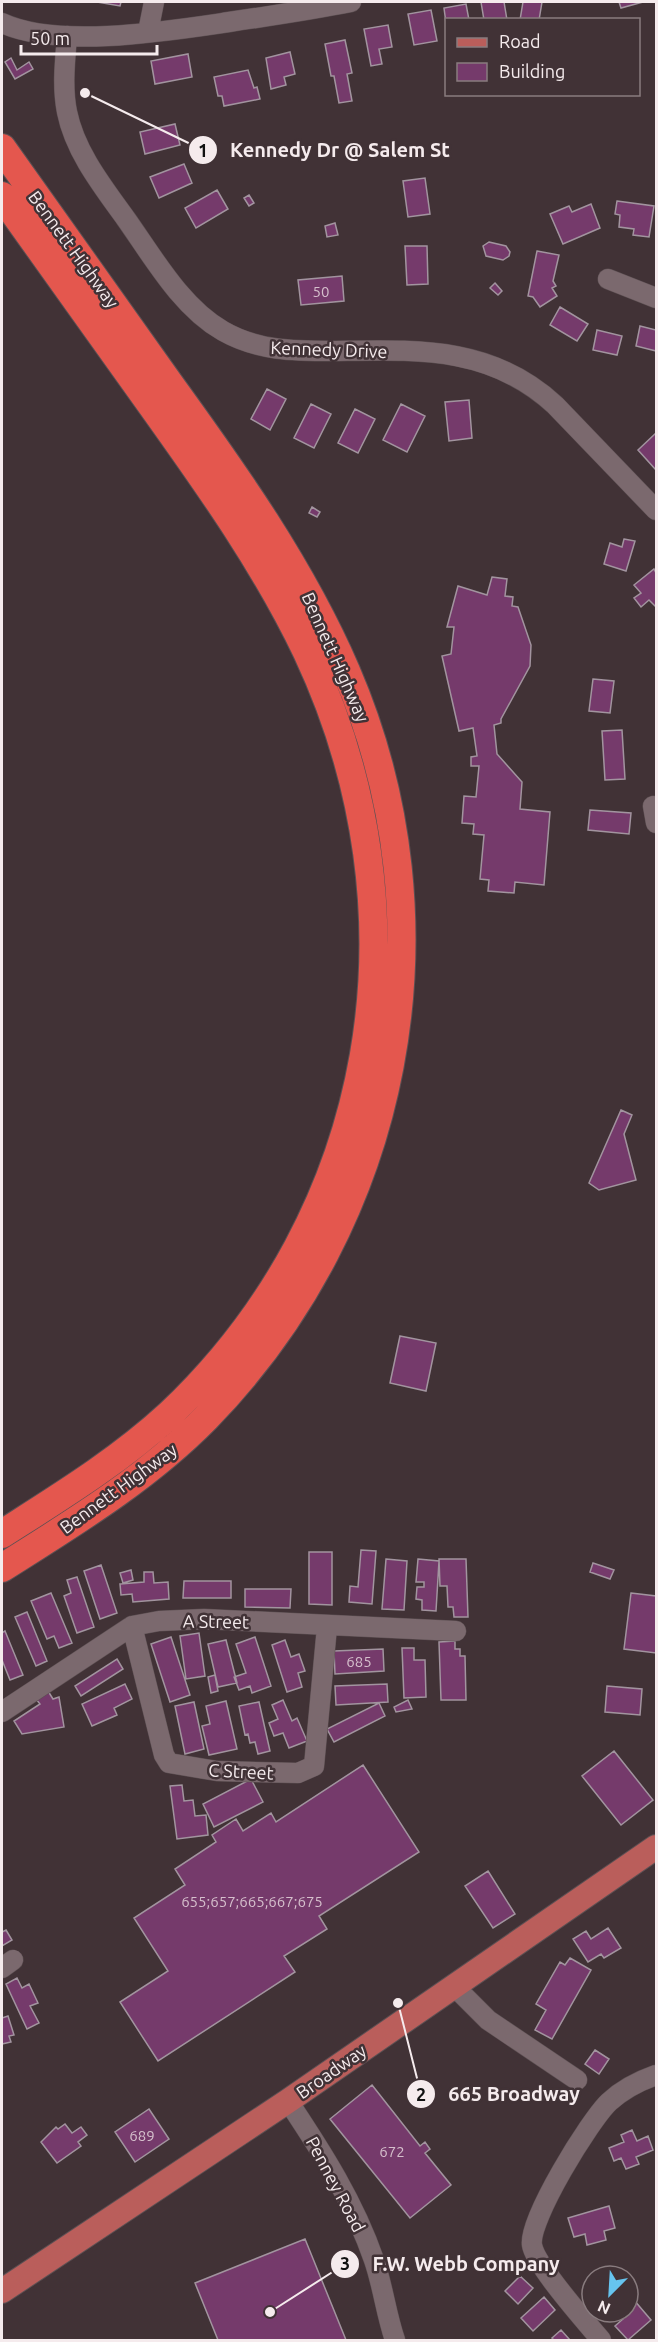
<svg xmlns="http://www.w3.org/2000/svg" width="658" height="2342" viewBox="0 0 658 2342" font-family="Ubuntu,sans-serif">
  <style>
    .building { fill: #753a6b; stroke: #a2949f; stroke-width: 1.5 }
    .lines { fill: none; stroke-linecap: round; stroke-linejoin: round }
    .minor-casing { stroke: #5d5053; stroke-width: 21 }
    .major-casing { stroke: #5d5053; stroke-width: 26 }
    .highway-casing { stroke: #5d5053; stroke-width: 30 }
    .minor { stroke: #7b696e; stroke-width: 20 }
    .major { stroke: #ba5e5b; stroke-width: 24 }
    .highway { stroke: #e4574e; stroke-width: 28 }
    .labels { text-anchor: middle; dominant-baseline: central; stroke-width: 5; stroke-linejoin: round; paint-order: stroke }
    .number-label { font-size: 15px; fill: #d5bfcc }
    .street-label { font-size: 18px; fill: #f5ebed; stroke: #413236 }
    .leader { fill: none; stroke: #f5ebed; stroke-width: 2 }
    .callout-dot { fill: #f5ebed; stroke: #413236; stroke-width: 2 }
    .mark-label { font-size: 18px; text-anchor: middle; font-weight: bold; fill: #111 }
    .callout-label { font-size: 20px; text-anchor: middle; font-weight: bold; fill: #f5ebed; stroke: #413236; stroke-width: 5; stroke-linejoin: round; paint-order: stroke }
  </style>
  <rect width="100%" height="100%" fill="#413236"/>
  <path class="building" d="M97 2H121L120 6Z
    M481 2H504L507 20H484Z
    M523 2H542L539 20H520Z
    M619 2H643L621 8Z
    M466 4 469 20H446V23L444 8Z
    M431 10 437 41 414 45 408 14Z
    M388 25 392 47 379 49 382 64 371 66 364 29Z
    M345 40 352 73 347 74 352 101 339 103 334 76H331L325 44Z
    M290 52 295 74 284 77 286 85 271 89 266 58Z
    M188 54 192 77 155 84 151 61Z
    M11 58 17 70 29 62 33 69 15 79 5 62Z
    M248 70 254 88 257 87 260 99 224 106 222 96H218L214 77Z
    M175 124 180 145 145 154 140 132Z
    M184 164 192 183 159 198 150 177Z
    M425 178 430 214 408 217 403 181Z
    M217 190 228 209 196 228 185 208Z
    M249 195 254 203 249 206 244 198Z
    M617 201 654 206 649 237 633 235 634 229 619 227 620 215 615 214Z
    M591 204 600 228 563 244 550 214 569 206 572 212Z
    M335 223 338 235 327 237 325 226Z
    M489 242 506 246 510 252 509 256 503 260 486 256 483 246Z
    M405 246H427L428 284 407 285Z
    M537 251 559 255 553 281 556 286 552 288 557 296 540 307 533 297 528 296Z
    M342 276 344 301 301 305 298 280Z
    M495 283 502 291 498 295 490 288Z
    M560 307 588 324 577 341 550 325Z
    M640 326 656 330V351L636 346Z
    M597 330 622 336 617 355 593 350Z
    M267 389 286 399 270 430 251 419Z
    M469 400 472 438 449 441 445 402Z
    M311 404 331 414 314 448 294 438Z
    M401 404 425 416 407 452 383 440Z
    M355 409 375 419 358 453 338 443Z
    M656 433V470L638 450Z
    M312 507 320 512 317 517 309 513Z
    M624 539 635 541 626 571 604 564 610 543 622 547Z
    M654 569 656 573V607L649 600 641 607 634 598 641 593 634 585Z
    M492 577 507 579 505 596 513 597 512 606 518 607 531 645 530 666 501 719V723L494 725 497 754 522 782 520 809 550 812 544 885 515 882 514 893 488 891 489 880 480 879 484 835 473 834 474 824 462 823 464 796 476 797 479 766H471V757L477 756 473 728 459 731 442 656 451 654 454 627H447L458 586 487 595Z
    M593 679 614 681 610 713 589 711Z
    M622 730 625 779 605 780 602 731Z
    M590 810 631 813 629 834 588 830Z
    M621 1110 632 1115 624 1134 636 1180 599 1190 589 1183Z
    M400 1336 436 1343 426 1391 390 1383Z
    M361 1550 376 1551 372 1604 349 1602 350 1586 358 1587Z
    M309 1552H332V1605L309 1604Z
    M386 1559 407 1561 404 1610 382 1609Z
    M418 1559 439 1561 436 1611 422 1610V1600L416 1599 417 1587H424V1582H416Z
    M439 1559H466L468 1617H454L453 1607H448L447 1586H440Z
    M593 1563 614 1570 610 1579 590 1572Z
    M101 1565 117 1613 100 1619 84 1571Z
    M131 1570 133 1580 123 1583 120 1573Z
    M144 1572H153L154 1583 168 1582 169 1599 133 1602 132 1594 121 1595 120 1584 144 1582Z
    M77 1577 94 1627 77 1633 64 1596 71 1593 67 1580Z
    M184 1581H231V1598H183Z
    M245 1589H291L290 1608 245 1607Z
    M51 1593 72 1643 59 1648 54 1636 47 1639 31 1601Z
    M631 1593 656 1596V1653L624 1649Z
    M27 1612 47 1661 36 1666 15 1617Z
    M5 1631 23 1675 10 1680 2 1660V1633Z
    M199 1633 205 1676 186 1679 180 1636Z
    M171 1637 190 1695 170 1702 151 1644Z
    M255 1637 271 1686 252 1693 250 1686 239 1690 234 1677 246 1673 236 1644Z
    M226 1640 237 1683 218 1687 208 1644Z
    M285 1640 291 1657 299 1654 305 1671 298 1673 302 1687 287 1692 272 1645Z
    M455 1641V1649H460V1656H465L466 1700H441L439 1642Z
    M402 1648H414V1660H425L426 1697 404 1698Z
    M383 1649 384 1671 335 1674 334 1651Z
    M117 1659 123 1669 81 1696 75 1686Z
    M215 1675 218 1691 211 1693 208 1677Z
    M125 1684 132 1699 114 1708 117 1715 92 1726 82 1704Z
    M387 1684 388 1702 336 1705 335 1686Z
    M607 1686 642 1689 640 1715 605 1712Z
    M48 1691 53 1699 59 1697 64 1727 22 1734 14 1721 40 1704 36 1699Z
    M283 1700 292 1721 297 1718 307 1741 289 1748 283 1733 274 1736 269 1723 278 1719 272 1705Z
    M408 1700 412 1709 396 1712 394 1707Z
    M226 1701 237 1749 209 1755 202 1726 210 1724 206 1706Z
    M194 1702 204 1749 185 1754 175 1706Z
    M259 1702 270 1751 258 1754 255 1742 250 1743 248 1734 245 1735 239 1706Z
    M379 1703 385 1716 334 1742 327 1729Z
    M614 1751 653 1800 621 1825 582 1776Z
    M363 1765 419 1852 319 1916 327 1929 284 1956 295 1972 158 2061 120 2002 168 1971 134 1918 185 1885 175 1869 216 1842 212 1835 236 1819 243 1831 271 1813 276 1822Z
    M251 1779 263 1802 214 1827 203 1804Z
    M182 1785 184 1801 193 1800 195 1816 206 1815 208 1835 177 1839 170 1786Z
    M488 1871 515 1914 493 1928 465 1886Z
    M608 1928 621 1948 604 1958 601 1954 588 1962 573 1939 586 1931 591 1939Z
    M6 1930 12 1940 2 1946V1932Z
    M570 1958 591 1970 552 2039 535 2030 546 2010 536 2004 560 1962 565 1965Z
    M17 1978 22 1988 29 1984 38 2003 30 2006 39 2023 27 2029 6 1984Z
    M8 2016 14 2035 9 2036 11 2042 2 2044V2018Z
    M595 2050 609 2059 599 2074 585 2064Z
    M372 2085 420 2146 425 2142 430 2149 425 2153 451 2185 410 2218 330 2119Z
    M149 2109 169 2139 135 2162 115 2132Z
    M65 2124 72 2133 81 2127 87 2135 78 2142 81 2146 57 2163 41 2142 56 2127 58 2129Z
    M632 2130 637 2141 648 2136 653 2150 636 2157 639 2164 626 2169 621 2158 614 2161 609 2148 624 2142 621 2135Z
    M609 2206 615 2228 604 2231 606 2240 587 2245 585 2234 574 2237 568 2218Z
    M305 2239 346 2340H218L195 2283Z
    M520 2276 533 2288 518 2304 505 2291Z
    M628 2293 651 2320 628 2340 615 2326 623 2319 618 2312H628Z
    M544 2297 555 2310 533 2331 521 2318Z
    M561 2330 570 2340H554L552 2338Z"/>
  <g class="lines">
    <g class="minor-casing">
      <path id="minor" d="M2 23C58 49 168 31 229 22 270 16 311 10 351 2
        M148 32 154 2
        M67 36C65 61 62 87 67 112 75 152 103 187 126 219 153 257 181 307 223 331 258 351 294 351 333 351 416 350 490 345 555 405L656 510
        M608 279 656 298
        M653 806 656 823
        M132 1626 164 1755 169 1763 217 1771 298 1773 314 1766 327 1627
        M2 1712 132 1626 159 1621 204 1619 456 1631
        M2 1968 13 1960
        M454 1986 488 2020 577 2080
        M288 2101C322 2152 354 2202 374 2260 383 2286 386 2314 395 2340
        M601 2340C586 2322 535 2265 532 2245 528 2220 590 2120 609 2102 623 2089 639 2081 656 2075"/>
    </g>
    <g class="major-casing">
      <path id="major" d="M2 2291 288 2101 656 1847"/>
    </g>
    <g class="highway-casing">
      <path id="highway" d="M2 148C57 226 113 304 169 383 235 474 301 567 346 671 456 926 399 1220 206 1418 146 1479 73 1523 2 1568
        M2 196C53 267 104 339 155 410 210 487 266 566 307 652 430 913 381 1214 170 1414 119 1461 60 1497 2 1534"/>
    </g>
    <use href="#minor" class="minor"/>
    <use href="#major" class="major"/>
    <use href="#highway" class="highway"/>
  </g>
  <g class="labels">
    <g class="number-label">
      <text x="321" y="291">50</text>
      <text x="359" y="1661">685</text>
      <text x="252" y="1901">655;657;665;667;675</text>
      <text x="142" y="2135">689</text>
      <text x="392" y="2151">672</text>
    </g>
    <g class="street-label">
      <text transform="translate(74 249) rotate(54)">Bennett Highway</text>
      <text transform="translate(329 349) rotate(2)">Kennedy Drive</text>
      <text transform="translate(336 657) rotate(66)">Bennett Highway</text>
      <text transform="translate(118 1488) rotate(-36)">Bennett Highway</text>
      <text transform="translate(216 1621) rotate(1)">A Street</text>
      <text transform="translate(241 1771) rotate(3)">C Street</text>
      <text transform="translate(331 2071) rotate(-35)">Broadway</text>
      <text transform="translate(336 2184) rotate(62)">Penney Road</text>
    </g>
  </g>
  <path class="leader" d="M85 93L203 150M398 2003L421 2094M270 2312L345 2264"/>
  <g class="callout-dot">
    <circle cx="85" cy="93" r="6"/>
    <circle cx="398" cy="2003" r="6"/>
    <circle cx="270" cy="2312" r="6"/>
    <circle cx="203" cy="150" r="15"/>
    <circle cx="421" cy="2094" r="15"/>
    <circle cx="345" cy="2264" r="15"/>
  </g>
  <g class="mark-label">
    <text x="203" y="157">1</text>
    <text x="421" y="2101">2</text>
    <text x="345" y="2270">3</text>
  </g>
  <g class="callout-label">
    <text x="340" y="157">Kennedy Dr @ Salem St</text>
    <text x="514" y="2101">665 Broadway</text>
    <text x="466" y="2271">F.W. Webb Company</text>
  </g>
  <rect width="658" height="2342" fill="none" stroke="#f5ebed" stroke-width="6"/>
  <rect x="445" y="18" width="195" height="78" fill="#413236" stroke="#897c7f" stroke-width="1.5"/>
  <rect x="457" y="38" width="30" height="9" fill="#ba5e5b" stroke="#897c7f" stroke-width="1.5"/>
  <text x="499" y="48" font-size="18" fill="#f5ebed">Road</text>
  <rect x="457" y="63" width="30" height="18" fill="#753a6b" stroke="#897c7f" stroke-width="1.5"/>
  <text x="499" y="78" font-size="18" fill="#f5ebed">Building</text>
  <g transform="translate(610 2294) rotate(204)"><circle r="28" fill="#413236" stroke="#897c7f" stroke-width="1.5"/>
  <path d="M0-4.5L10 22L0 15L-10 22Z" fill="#66c4ef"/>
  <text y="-9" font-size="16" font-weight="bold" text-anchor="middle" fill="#f5ebed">N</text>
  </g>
  <path d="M21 45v9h136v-9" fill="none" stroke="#f5ebed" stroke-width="3"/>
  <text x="30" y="45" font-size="18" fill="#f5ebed" stroke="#413236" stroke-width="4.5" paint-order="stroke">50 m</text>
</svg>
